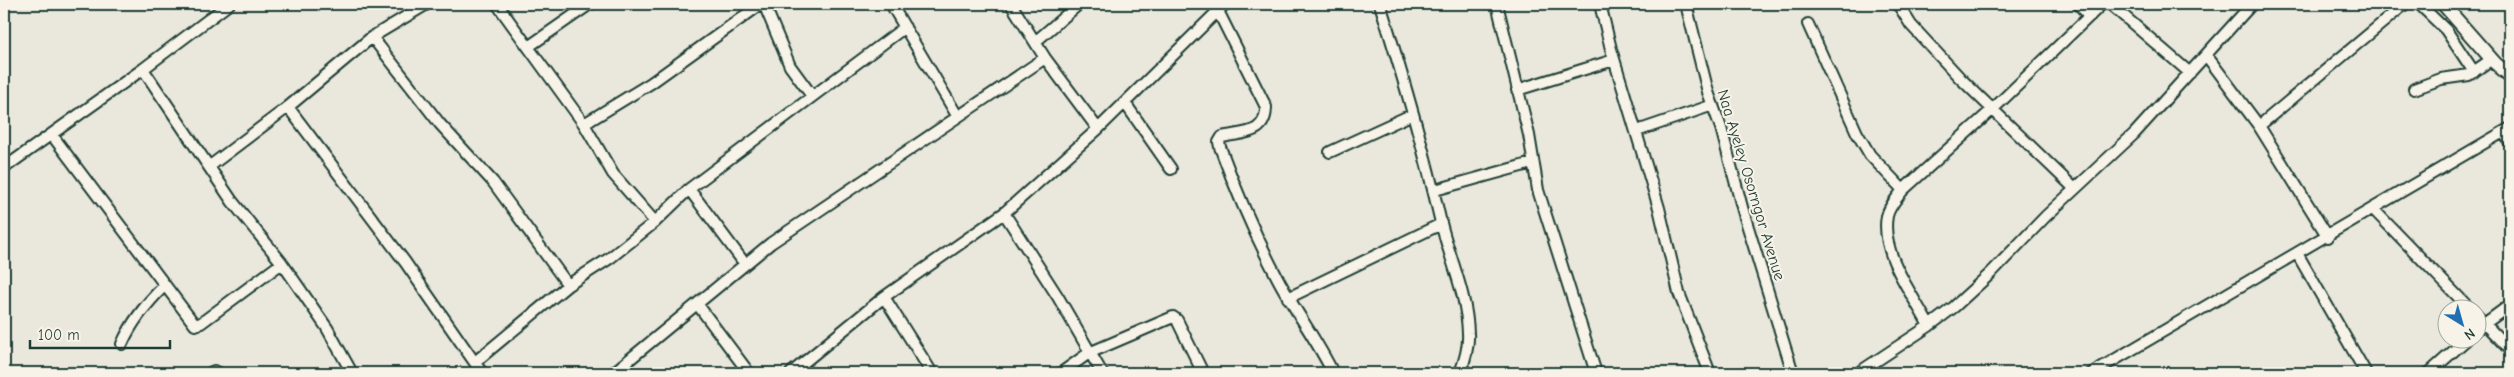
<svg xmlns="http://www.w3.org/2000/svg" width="2514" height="377" viewBox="0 0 2514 377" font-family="'Comic Neue',sans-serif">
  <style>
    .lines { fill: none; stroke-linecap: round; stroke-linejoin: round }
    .minor-casing { stroke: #1f3d34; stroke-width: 14 }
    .tertiary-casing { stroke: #1f3d34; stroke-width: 16 }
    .minor { stroke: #f7f3e8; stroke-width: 10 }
    .tertiary { stroke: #f7f3e8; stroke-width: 12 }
    .labels { text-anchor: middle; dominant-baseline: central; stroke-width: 4; stroke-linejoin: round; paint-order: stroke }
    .street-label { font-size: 16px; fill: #1f3d34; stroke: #f7f3e8 }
  </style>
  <rect width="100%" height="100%" fill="#eae8dd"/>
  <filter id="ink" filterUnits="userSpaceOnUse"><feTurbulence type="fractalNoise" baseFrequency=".02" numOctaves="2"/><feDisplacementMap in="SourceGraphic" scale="10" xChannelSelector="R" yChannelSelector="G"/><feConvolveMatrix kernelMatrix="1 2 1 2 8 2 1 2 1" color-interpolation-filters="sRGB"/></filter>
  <g filter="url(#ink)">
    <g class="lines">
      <g class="minor-casing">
        <path id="minor" d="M497 4 584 124 613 174 655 222
          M764 4 790 66 812 96
          M891 4 958 117
          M1011 4 1045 58 1098 129
          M1380 4C1403 76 1424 149 1441 223 1450 259 1467 295 1468 333 1469 347 1465 360 1460 373
          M1497 4 1529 135 1538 190 1596 373
          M1600 4 1611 49 1659 208 1679 293 1710 373
          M1686 4 1708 92 1721 128 1743 211 1793 373
          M1898 4 1911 25 1960 78 2075 189
          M2078 4 2090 16
          M2110 4 2190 73
          M2419 4 2446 30 2474 72
          M1218 11 1266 107C1266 135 1244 132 1222 137L1219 142 1220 147C1236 191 1255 235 1277 277 1294 310 1317 340 1333 373
          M1808 24 1857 133 1870 155 1903 190
          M372 37 440 124 493 182 568 285
          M1035 42 1079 4
          M528 47 590 4
          M2206 55 2259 126 2328 237
          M143 69 232 201 282 263 327 328 352 373
          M2414 89 2441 79 2469 75 2492 59
          M1517 90 1614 60
          M1125 103 1171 169
          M288 107 405 262 482 373
          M584 124 651 83 761 4
          M2259 126 2405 4
          M1637 131 1713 105
          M2504 133 2510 142
          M52 135 195 325 201 323 282 263
          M1330 152 1413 114
          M210 166 288 107 372 37 427 4
          M4 168 143 69 229 4
          M689 189 745 264
          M1435 190 1532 163
          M2374 210 2471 310
          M1004 213 1058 297 1102 373
          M2298 255 2366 373
          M884 297 932 373
          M1288 298 1441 224
          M698 305 749 373
          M2476 315 2510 350
          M1929 326C1913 294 1880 254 1887 216 1889 206 1897 198 1903 190L1993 109 2102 4
          M2476 330 2510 305
          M122 344C132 321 146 304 164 286
          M475 362 568 285 610 258 655 222 689 189 905 27
          M210 373 214 371 219 373
          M613 373 771 243 1045 58
          M791 373 884 297 1004 213 1098 129 1225 4
          M1061 373 1089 353 1173 317 1177 320 1203 373
          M1858 373 1929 326 1954 307 1990 274 2046 216 2134 134 2252 4
          M2092 373 2510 128
          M2429 373 2466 340"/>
      </g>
      <g class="tertiary-casing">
        <path id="tertiary" d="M2443 4 2495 63 2510 76"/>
      </g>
      <use href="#minor" class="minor"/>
      <use href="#tertiary" class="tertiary"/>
    </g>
  </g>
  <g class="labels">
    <g class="street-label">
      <text transform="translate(1751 185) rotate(73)">Naa Ayeley Osorngor Avenue</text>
    </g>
  </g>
  <rect width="2514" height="377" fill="none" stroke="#f7f3e8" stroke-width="20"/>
  <rect x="10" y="10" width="2494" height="357" fill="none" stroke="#1f3d34" stroke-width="2" filter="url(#ink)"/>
  <g transform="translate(2462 324) rotate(143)"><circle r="24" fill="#f7f3e8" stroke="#a1aaa0"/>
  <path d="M0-4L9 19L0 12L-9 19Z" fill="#1f6fb2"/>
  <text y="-8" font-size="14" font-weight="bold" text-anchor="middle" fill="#1f3d34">N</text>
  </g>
  <path d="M30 340v8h140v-8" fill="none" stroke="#1f3d34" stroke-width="2.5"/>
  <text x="38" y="340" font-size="15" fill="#1f3d34" stroke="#f7f3e8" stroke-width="4" paint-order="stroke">100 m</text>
</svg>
